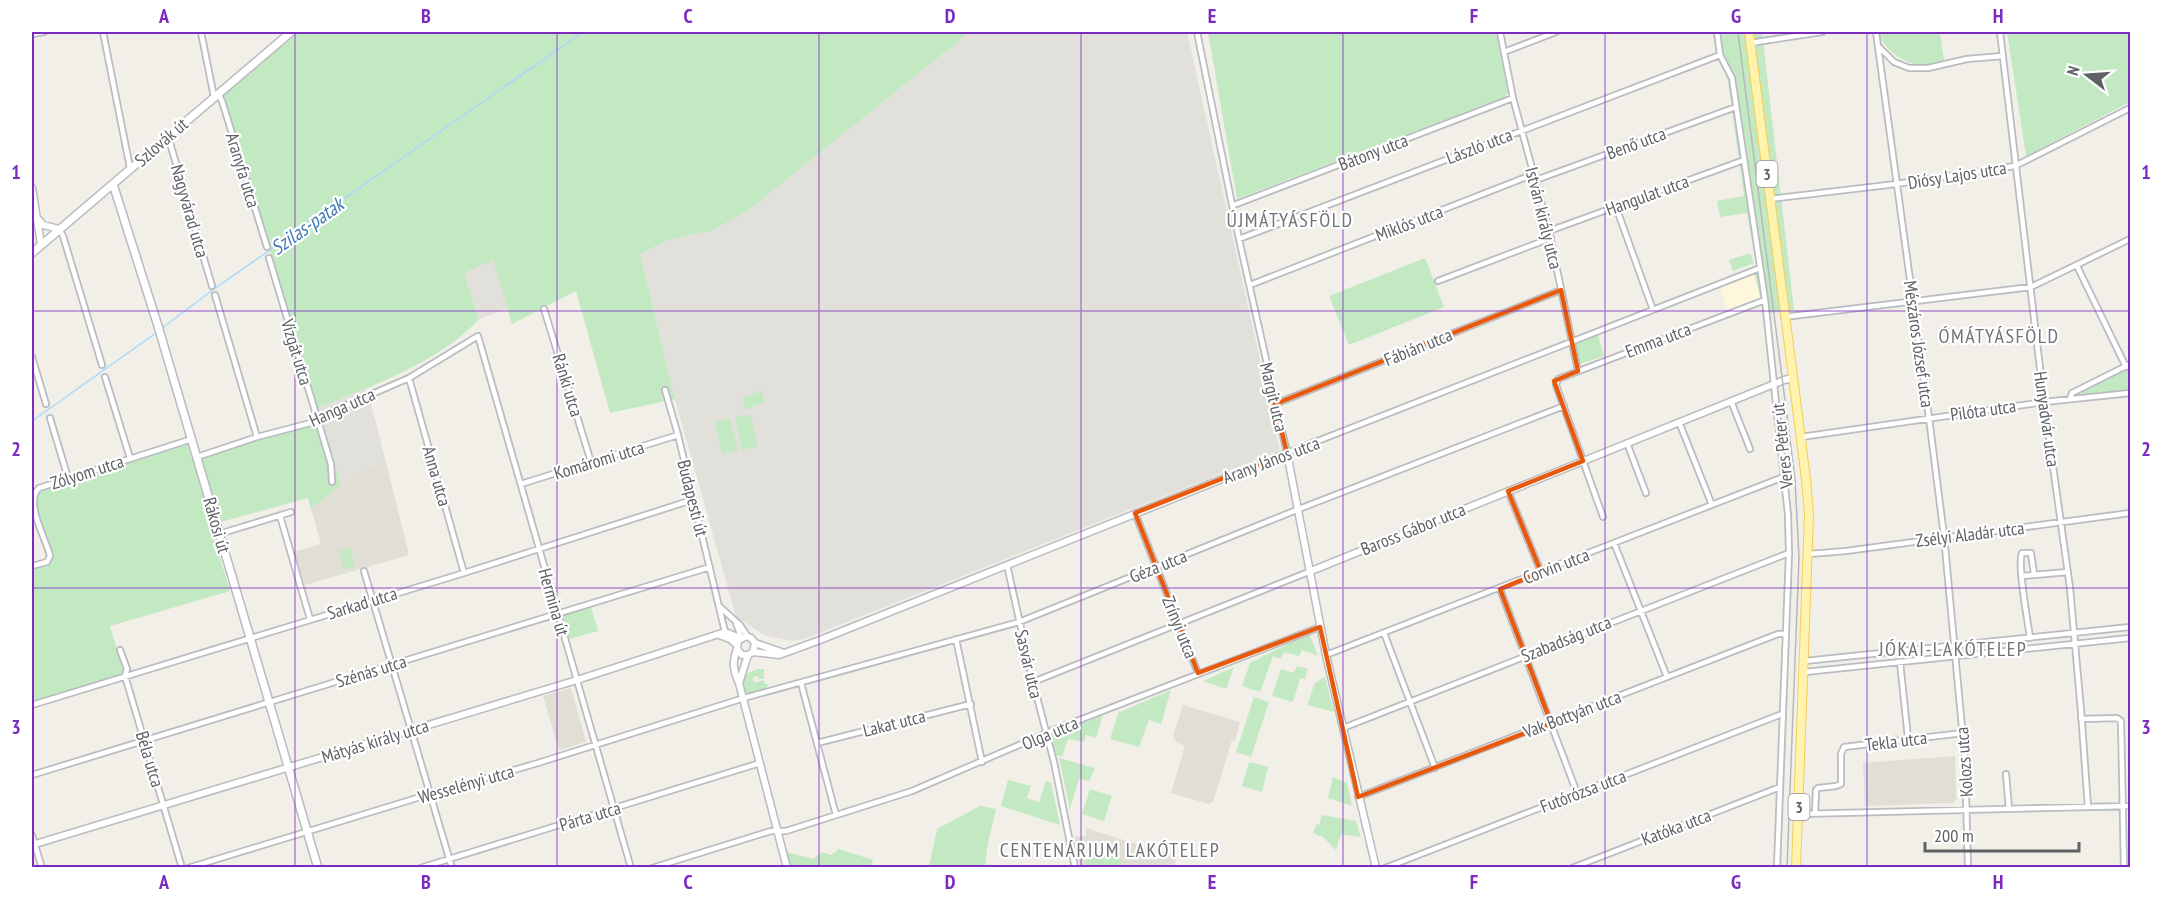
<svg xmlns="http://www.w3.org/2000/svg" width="2162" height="899" viewBox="0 0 2162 899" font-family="'PT Sans Narrow',sans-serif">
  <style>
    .commercial { fill: #fff7dd }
    .industrial { fill: #e2e0db }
    .education { fill: #e1ded5 }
    .green { fill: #c3e9c3 }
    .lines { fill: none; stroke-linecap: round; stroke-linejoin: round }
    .stream { stroke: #a8d8ff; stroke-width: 1.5 }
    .minor-casing { stroke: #b9bcc0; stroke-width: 8 }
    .tertiary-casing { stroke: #b9bcc0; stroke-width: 9 }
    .secondary-casing { stroke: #b8bbc0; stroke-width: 10 }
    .primary-casing { stroke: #f6cc5a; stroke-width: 10 }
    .minor { stroke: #fff; stroke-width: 4.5 }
    .tertiary { stroke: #fff; stroke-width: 6 }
    .secondary { stroke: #fff; stroke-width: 7 }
    .primary { stroke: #fff3ad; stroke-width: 8 }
    .tram { stroke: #b7b8b8; stroke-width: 1.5 }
    .marked { fill: none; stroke: #e8590c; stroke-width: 4.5; stroke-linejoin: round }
    .grid { fill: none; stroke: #7b2cbf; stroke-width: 1.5; stroke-opacity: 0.55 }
    .labels { text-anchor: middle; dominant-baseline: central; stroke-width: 4.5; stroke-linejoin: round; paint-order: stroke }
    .shield { fill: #fff; stroke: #8e9195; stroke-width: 1.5 }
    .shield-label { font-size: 16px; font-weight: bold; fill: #5e6267 }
    .street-label { font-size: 18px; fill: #5e6267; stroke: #fff }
    .neighbourhood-label { font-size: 20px; letter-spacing: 1.5px; fill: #6f7479; stroke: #fff }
    .water-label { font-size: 20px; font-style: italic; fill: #4078b6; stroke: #fff }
    .neatline { fill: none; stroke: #7b2cbf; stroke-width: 2 }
    .grid-label { font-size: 20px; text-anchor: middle; font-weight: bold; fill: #7b2cbf }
  </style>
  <rect width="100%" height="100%" fill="#f1efe7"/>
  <path class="commercial" d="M1754 274 1762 299 1727 310 1719 287Z"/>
  <path class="industrial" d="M970 32H1187L1280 450 804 639 793 641 766 636 736 617 675 399 640 254 670 239 712 231 750 209Z
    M493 259 509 308 479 319 464 273Z
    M367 388 385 459 341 485 318 408Z"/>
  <path class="education" d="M385 459 409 555 305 585 294 552 321 544 311 509 341 485Z
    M571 688 586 742 559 750 543 696Z
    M1183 705 1240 722 1235 741 1232 740 1213 802 1209 804 1171 793 1185 746 1176 742 1173 736Z
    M1955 756 1956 799 1953 803 1865 806 1863 763Z
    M1086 828 1177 857 1174 867H1080L1074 837 1086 836Z"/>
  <path class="green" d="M294 32H970L750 209 712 231 670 239 640 254 675 399 610 413 576 291 512 324 493 260 464 273 479 319C437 364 373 385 318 408L222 94Z
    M1208 32H1496L1508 93 1505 97 1237 199Z
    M1713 32H1762L1794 310 1764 314 1755 276 1751 268 1757 266 1747 213 1720 217 1717 201 1744 196 1728 81 1716 53Z
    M1878 32H1940L1944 61C1938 62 1931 65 1924 65 1904 65 1884 49 1878 32Z
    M2007 32H2130V102L2026 156Z
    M1750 253 1754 263 1733 271 1729 260Z
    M1425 258 1444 307 1349 345 1329 296Z
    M1598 335 1604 356 1579 364 1576 344Z
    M2130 365V392L2083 397 2081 390Z
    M761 391 765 402 746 409 742 398Z
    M750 414 758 446 742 450 735 418Z
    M730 418 738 450 722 454 715 422Z
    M322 420 341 485 311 509 308 498 210 525 230 591 110 626 125 676 32 705V566L50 559 33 504 36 491 186 441 192 459Z
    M350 547 355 566 344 570 339 551Z
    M591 607 598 631 569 639 563 616Z
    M1309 633 1318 656 1302 650 1299 656 1284 652 1281 659 1273 656 1260 692 1242 686 1250 663Z
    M1297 666 1308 669 1305 679 1300 678 1293 702 1272 696 1281 669 1294 673Z
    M1234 667 1226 689 1203 681Z
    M758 669H764V679H759L758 676 753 677 754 683 764 680 765 684H768L767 688 746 695 743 694 741 682 744 675Z
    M1325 677 1334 712 1307 705 1315 683Z
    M1171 690 1161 724 1149 720 1139 747 1110 739 1118 713Z
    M1254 697 1269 702 1251 757 1236 752Z
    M1103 715 1096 738 1086 735 1084 742 1068 739 1062 757 1056 755 1052 735Z
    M1059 758 1095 768 1089 781 1079 779 1070 809Z
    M1249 762 1268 767 1262 792 1242 786Z
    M1333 777 1347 783 1352 806 1328 798Z
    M1008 780 1031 786 1027 798 1039 802 1046 781 1051 783 1060 825 1001 806Z
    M1090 789 1112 796 1104 821 1082 814Z
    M980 806 996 809 988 842 985 867H929L937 829Z
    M1322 815 1356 821 1361 837 1341 834 1336 850 1323 837 1313 833 1316 824 1319 825Z
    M839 849 873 860 871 867H790L786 852 813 859 822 852 831 855Z
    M1090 850 1122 860 1119 867 1085 866Z"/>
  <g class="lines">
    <path class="stream" d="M162 328 214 289 583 32
      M32 421 156 333"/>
    <g class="minor-casing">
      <path id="minor" d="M103 32 130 168
        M201 32 214 97
        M1197 32 1239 239 1287 453 1760 268
        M1500 32 1513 98 1549 231 1578 371
        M1717 32 1720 55 1732 78 1765 300 1788 515 1789 553 1777 868
        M1876 32 1929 418 1944 536 1965 759 1968 868
        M2000 32 2044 402 2070 588 2081 711 2088 807
        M32 34 44 32
        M1750 43 1822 32
        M1878 46 1894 62 1909 68H1928L1967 59 2003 56
        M1504 52 1556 32
        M218 93 222 101 267 247
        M167 137 170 143 212 286
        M1536 180 1736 107
        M1770 199 1896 184 2015 166 2130 108
        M1234 205 1513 98
        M1616 207 1653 310
        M59 229 63 236 102 365
        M1549 231 1744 160
        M1239 239 1720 55
        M269 258 331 464 332 482
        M2077 266 2126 367
        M1438 281 1551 238
        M1250 285 1534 174
        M215 295 257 437
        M544 309 591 462
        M1784 317 2031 287 2130 239
        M32 357 46 404
        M105 377 130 458
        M409 378 464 573
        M665 390 678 435 725 632
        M2070 399 2072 393 2130 364
        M1731 401 1750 449
        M1275 404 1561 290
        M50 418 68 478
        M1679 422 1712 505
        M1801 437 2044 402 2130 393
        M1627 443 1646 493
        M197 457 257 437 318 421 321 416 409 378 478 336 631 868
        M521 484 678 435
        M1508 491 1541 572
        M1135 513 1198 673
        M280 516 310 619
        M1603 517 1556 385 1558 379 1765 300
        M219 534 291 512
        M1614 543 1667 677
        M1809 554 1846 551 2130 513
        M1007 565 1033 682 1054 762 1075 868
        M32 566 47 562 50 556C46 538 24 503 39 488L192 439
        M364 571 452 868
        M2022 576 2068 572
        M1500 589 1577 793
        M720 607 740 625 748 637
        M736 623 741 637
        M1384 633 1435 768
        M2030 638C2028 622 2017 565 2022 553H2031L2034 574
        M956 639 982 762
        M120 650 127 669 125 676 182 868
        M1326 655 1786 476
        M1805 661 2130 627
        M1900 662 1908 738
        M1805 672 2130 638
        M1033 682 1311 571
        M801 683 836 815
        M32 705 464 573 692 500
        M2081 719 2117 718 2121 721 2124 868
        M1343 728 1789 553
        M817 743 971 704
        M2006 774 2009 809
        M32 775 710 567
        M1358 797 1778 634H1785
        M1815 813 1816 790 1818 788 1836 786 1841 784V754L1844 747 1963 733
        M1799 814 2130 806
        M32 835 42 868
        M188 868 430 794 538 763 744 698 1019 622 1299 509 1564 406
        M420 868 760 763
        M652 868 771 831H786L912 791 1056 729 1320 627
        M1385 868 1782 714
        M1572 868 1780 787"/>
    </g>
    <g class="tertiary-casing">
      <path id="tertiary" d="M32 188 41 244
        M38 219 43 225 59 229
        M1311 571 1784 380 1793 378
        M719 635 730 639 736 644
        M755 643 753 652 748 655H742L737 649 738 641 746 636 751 638 755 643 784 653
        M737 649C732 662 733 670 739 683L787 868
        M753 652 779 655 820 640 1287 453 1326 655 1376 868
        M739 683 748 655
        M32 845 577 680 725 632 740 638"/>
    </g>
    <g class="secondary-casing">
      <path id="secondary" d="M113 184 158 326 318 868
        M32 253 291 32"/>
    </g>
    <g class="primary-casing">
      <path id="primary" d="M1749 32 1806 479 1809 514 1796 868"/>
    </g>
    <use href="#minor" class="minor"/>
    <use href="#tertiary" class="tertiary"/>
    <use href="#secondary" class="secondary"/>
    <use href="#primary" class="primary"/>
    <path class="tram" d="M1738 32 1795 479 1799 558 1787 868"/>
  </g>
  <path class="marked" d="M1561 290 1578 371 1554 381 1583 461 1508 491 1541 572 1500 589 1551 723 1358 797 1320 627 1198 673 1135 513 1287 453 1275 404Z"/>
  <path class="grid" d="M295 32V868M557 32V868M819 32V868M1081 32V868M1343 32V868M1605 32V868M1867 32V868M32 311H2130M32 588H2130"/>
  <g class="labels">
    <g class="shield">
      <rect x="1756.5" y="161" width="21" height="26" rx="4.5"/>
      <rect x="1788.5" y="794" width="21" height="26" rx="4.5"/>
    </g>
    <g class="shield-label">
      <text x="1767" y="174">3</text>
      <text x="1799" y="807">3</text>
    </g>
    <g class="street-label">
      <text transform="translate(161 142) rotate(-41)">Szlovák út</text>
      <text transform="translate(1636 143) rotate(-20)">Benő utca</text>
      <text transform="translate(1479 146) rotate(-21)">László utca</text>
      <text transform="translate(1373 152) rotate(-21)">Bátony utca</text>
      <text transform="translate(243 170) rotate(73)">Aranyfa utca</text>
      <text transform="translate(1957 175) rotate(-9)">Diósy Lajos utca</text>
      <text transform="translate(1647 195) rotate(-20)">Hangulat utca</text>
      <text transform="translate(190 211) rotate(74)">Nagyvárad utca</text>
      <text transform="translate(1544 218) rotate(76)">István király utca</text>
      <text transform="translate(1409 223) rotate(-21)">Miklós utca</text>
      <text transform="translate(1658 340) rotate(-21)">Emma utca</text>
      <text transform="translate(1919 344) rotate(82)">Mészáros József utca</text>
      <text transform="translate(1418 347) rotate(-22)">Fábián utca</text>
      <text transform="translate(297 352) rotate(73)">Vízgát utca</text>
      <text transform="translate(568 385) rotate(73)">Ránki utca</text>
      <text transform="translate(1274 397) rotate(77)">Margit utca</text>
      <text transform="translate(342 407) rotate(-24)">Hanga utca</text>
      <text transform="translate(1983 410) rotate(-8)">Pilóta utca</text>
      <text transform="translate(2047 419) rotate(82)">Hunyadvár utca</text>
      <text transform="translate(1782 446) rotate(-96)">Veres Péter út</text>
      <text transform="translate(599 460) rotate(-17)">Komáromi utca</text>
      <text transform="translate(1271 460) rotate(-21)">Arany János utca</text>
      <text transform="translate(87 472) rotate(-18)">Zólyom utca</text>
      <text transform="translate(437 476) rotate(74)">Anna utca</text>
      <text transform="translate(693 498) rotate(76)">Budapesti út</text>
      <text transform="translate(217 525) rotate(74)">Rákosi út</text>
      <text transform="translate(1413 529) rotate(-22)">Baross Gábor utca</text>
      <text transform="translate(1970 534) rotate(-7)">Zsélyi Aladár utca</text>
      <text transform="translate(1158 566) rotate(-22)">Géza utca</text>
      <text transform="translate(1556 566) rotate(-21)">Corvin utca</text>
      <text transform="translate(554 602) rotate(74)">Hermina út</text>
      <text transform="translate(362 603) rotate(-17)">Sarkad utca</text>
      <text transform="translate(1180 627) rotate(68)">Zrínyi utca</text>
      <text transform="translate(1566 639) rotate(-22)">Szabadság utca</text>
      <text transform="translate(1029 664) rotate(77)">Sasvár utca</text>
      <text transform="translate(371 671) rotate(-17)">Szénás utca</text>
      <text transform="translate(1572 714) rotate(-21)">Vak Bottyán utca</text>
      <text transform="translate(894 723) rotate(-14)">Lakat utca</text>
      <text transform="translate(1050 733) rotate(-23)">Olga utca</text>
      <text transform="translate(375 741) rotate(-17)">Mátyás király utca</text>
      <text transform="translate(1896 741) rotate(-7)">Tekla utca</text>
      <text transform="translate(150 759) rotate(73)">Béla utca</text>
      <text transform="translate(1964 762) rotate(-94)">Kolozs utca</text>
      <text transform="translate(466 784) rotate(-16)">Wesselényi utca</text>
      <text transform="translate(1583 791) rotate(-21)">Futórózsa utca</text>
      <text transform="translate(590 816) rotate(-17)">Párta utca</text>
      <text transform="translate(1676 827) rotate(-21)">Katóka utca</text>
    </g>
    <g class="neighbourhood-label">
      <text x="1290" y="220">ÚJMÁTYÁSFÖLD</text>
      <text x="1999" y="336">ÓMÁTYÁSFÖLD</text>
      <text x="1953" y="649">JÓKAI-LAKÓTELEP</text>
      <text x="1110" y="850">CENTENÁRIUM LAKÓTELEP</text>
    </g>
    <g class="water-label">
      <text transform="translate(307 226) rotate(-35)">Szilas-patak</text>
    </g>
  </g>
  <rect width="2162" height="899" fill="none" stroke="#ffffff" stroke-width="66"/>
  <g transform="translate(2087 75) rotate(287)" stroke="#ffffff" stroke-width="4.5" paint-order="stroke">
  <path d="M0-4.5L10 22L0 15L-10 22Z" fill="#5e6267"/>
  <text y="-9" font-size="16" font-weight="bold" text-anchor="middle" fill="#5e6267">N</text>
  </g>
  <path d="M1925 842v9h154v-9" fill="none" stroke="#5e6267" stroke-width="3"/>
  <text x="1934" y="842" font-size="18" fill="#5e6267" stroke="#ffffff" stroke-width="4.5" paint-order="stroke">200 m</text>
  <rect x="33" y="33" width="2096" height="833" class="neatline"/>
  <g class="grid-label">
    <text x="164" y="23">A</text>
    <text x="426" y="23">B</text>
    <text x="688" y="23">C</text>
    <text x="950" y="23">D</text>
    <text x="1212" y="23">E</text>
    <text x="1474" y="23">F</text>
    <text x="1736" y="23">G</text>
    <text x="1998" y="23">H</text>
    <text x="16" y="179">1</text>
    <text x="2146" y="179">1</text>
    <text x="16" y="456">2</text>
    <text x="2146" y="456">2</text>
    <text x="16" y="734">3</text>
    <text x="2146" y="734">3</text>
    <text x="164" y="889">A</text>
    <text x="426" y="889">B</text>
    <text x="688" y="889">C</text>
    <text x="950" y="889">D</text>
    <text x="1212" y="889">E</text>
    <text x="1474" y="889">F</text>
    <text x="1736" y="889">G</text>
    <text x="1998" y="889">H</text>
  </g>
</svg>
